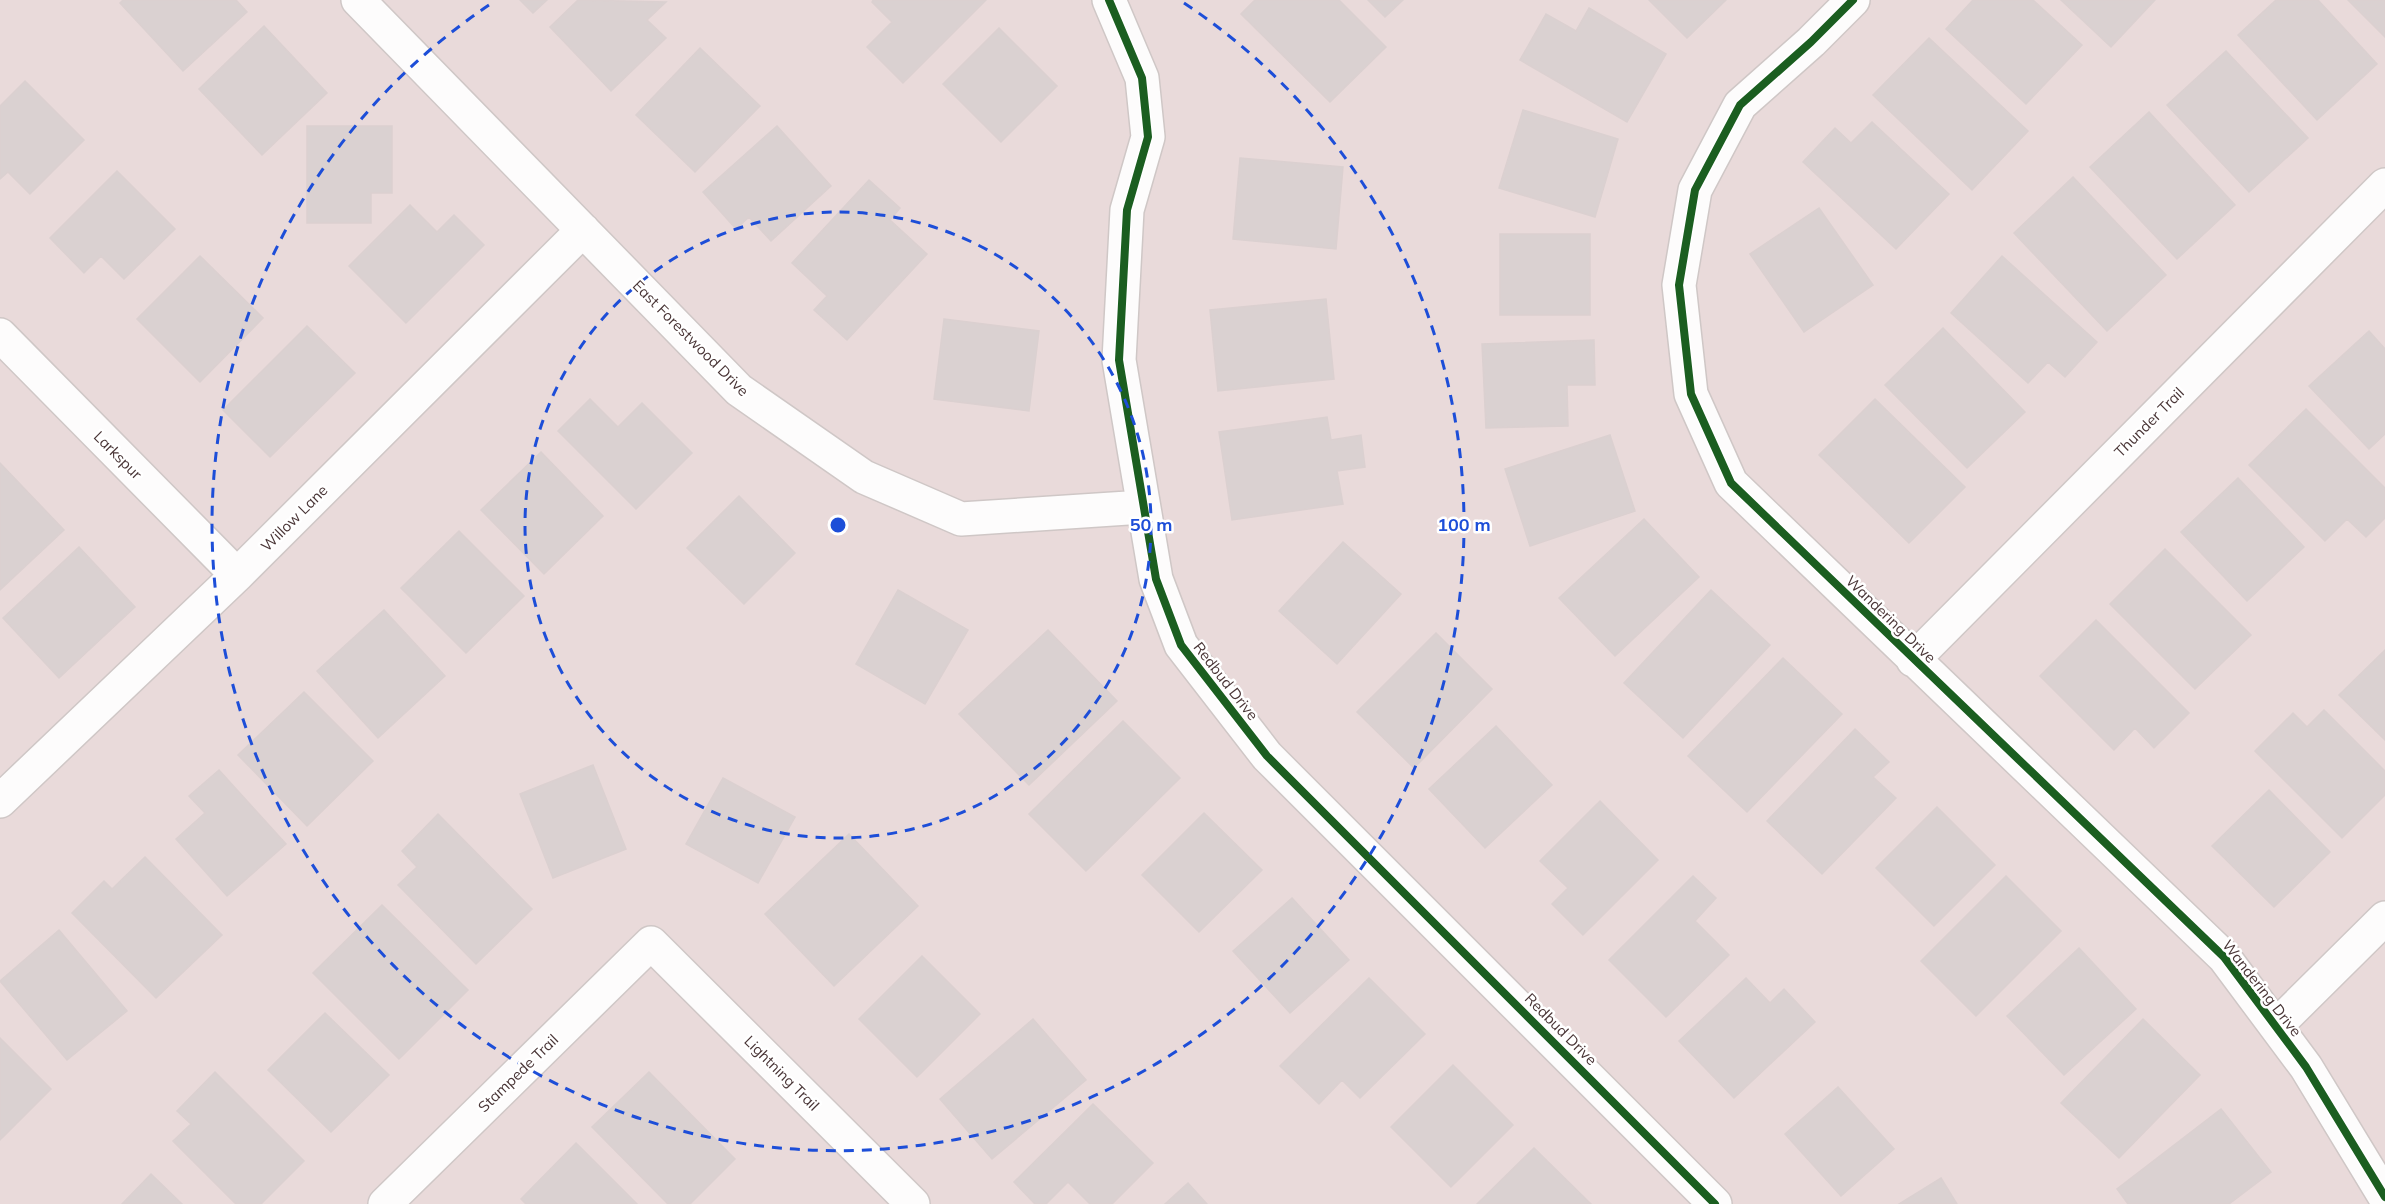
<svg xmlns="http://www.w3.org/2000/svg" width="2385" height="1204" viewBox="0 0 2385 1204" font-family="Mulish,sans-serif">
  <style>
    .residential { fill: #e9dada }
    .building { fill: #dad1d1; stroke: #dbd0d0; stroke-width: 1.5 }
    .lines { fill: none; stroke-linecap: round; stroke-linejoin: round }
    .street-casing { stroke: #cfc7c6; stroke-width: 36 }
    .street { stroke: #fdfcfc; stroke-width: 33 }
    .cycleway-casing { stroke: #fff; stroke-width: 11 }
    .cycleway { stroke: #1b5e20; stroke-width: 8 }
    .ring { fill: none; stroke: #1d4ed8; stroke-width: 3; stroke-dasharray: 10 8 }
    .labels { text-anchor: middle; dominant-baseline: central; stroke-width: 5; stroke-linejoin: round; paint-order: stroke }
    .street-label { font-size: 15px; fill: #493536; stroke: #fff }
    .centre { fill: #1d4ed8; stroke: #fff; stroke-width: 3 }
    .ring-label { font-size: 18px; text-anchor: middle; font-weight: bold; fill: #1d4ed8; stroke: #fff; stroke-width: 5; stroke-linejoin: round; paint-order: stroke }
  </style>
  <rect width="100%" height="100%" fill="#f2ebea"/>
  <path class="residential" d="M0 0H2385V1204H0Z"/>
  <path class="building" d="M123 0H236L247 12 183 71 120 3Z
    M520 0H547L533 13Z
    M578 0 666 2 647 20 666 38 611 91 550 27Z
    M873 0H986L903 83 867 47 892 22 872 2Z
    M1255 0H1339L1386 47 1330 102 1241 14Z
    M1368 0H1403L1385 17Z
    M1649 0H1726L1687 38Z
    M1973 0H2033L2082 45 2026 104 1946 29Z
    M2061 0H2155L2111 47Z
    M2276 0H2318L2377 64 2317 120 2238 35Z
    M2348 0H2385V37Z
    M1589 8 1666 54 1627 122 1520 60 1546 14 1576 31Z
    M264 26 327 93 262 155 199 89Z
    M999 28 1057 86 1001 142 943 84Z
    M1929 38 2028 131 1972 190 1873 95Z
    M700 48 760 106 695 172 636 115Z
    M2226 51 2308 138 2249 192 2167 105Z
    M25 81 84 140 30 194 8 172 0 179V106Z
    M1523 110 1618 139 1595 217 1499 188Z
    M2149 112 2235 205 2177 259 2090 167Z
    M1872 122 1949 194 1896 249 1803 162 1835 128 1851 143Z
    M307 126H392V193H371V223H307Z
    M777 126 831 186 771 241 749 217 736 229 703 192Z
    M1240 158 1343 167 1336 249 1233 239Z
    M117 171 175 229 124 279 101 256 84 273 50 238Z
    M2073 177 2166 275 2107 331 2014 233Z
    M869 180 900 208 890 220 927 254 847 340 814 310 827 296 792 263Z
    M410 205 437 232 454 215 484 245 406 323 349 266Z
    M1819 208 1873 285 1804 332 1750 254Z
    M1500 234H1590V315H1500Z
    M200 256 263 318 200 382 137 319Z
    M2002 256 2097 342 2065 377 2048 362 2028 383 1951 313Z
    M1326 299 1334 379 1218 391 1210 310Z
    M944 319 1039 331 1029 411 934 399Z
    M307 326 355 373 270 457 223 410Z
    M1943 328 2025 412 1967 468 1885 385Z
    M2369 331 2385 349V434L2369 449 2309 386Z
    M1594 340 1595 385H1567L1568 426 1486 428 1482 344Z
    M590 399 618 427 642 403 692 453 636 509 558 431Z
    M1875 399 1965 487 1909 543 1819 455Z
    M2306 409 2385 488V518L2366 537 2347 519 2325 541 2249 465Z
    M1327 417 1331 440 1361 435 1365 467 1337 471 1343 504 1232 520 1219 432Z
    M1610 435 1635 511 1530 546 1505 469Z
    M541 452 603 516 544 574 481 510Z
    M0 463 64 530 0 590Z
    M2238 478 2304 547 2247 601 2181 532Z
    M739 496 795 553 744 604 687 548Z
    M1644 519 1699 577 1615 656 1559 598Z
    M459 531 524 596 466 653 401 588Z
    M1343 542 1401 594 1337 664 1279 611Z
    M79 547 135 607 59 678 3 618Z
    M2165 549 2251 635 2195 689 2110 604Z
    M898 590 968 630 925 704 856 664Z
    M1711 590 1770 645 1683 738 1624 683Z
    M384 610 445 676 378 738 317 671Z
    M2096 620 2189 713 2154 748 2135 728 2114 750 2040 676Z
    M1048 630 1117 701 1029 785 959 714Z
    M1436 633 1492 689 1414 768 1357 712Z
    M2385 650V740L2339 695Z
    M1783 658 1842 714 1747 812 1688 756Z
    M304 692 373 761 307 826 238 755Z
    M2324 710 2385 771V795L2342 838 2255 751 2293 713 2307 727Z
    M1123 721 1180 778 1086 871 1029 814Z
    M1496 726 1552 785 1485 848 1429 789Z
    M1855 729 1889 762 1873 777 1896 798 1822 874 1767 821Z
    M593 765 626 849 553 878 520 794Z
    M219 770 286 844 227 896 176 839 205 813 189 796Z
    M723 778 795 817 758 883 686 844Z
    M2269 790 2330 852 2274 907 2212 846Z
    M1600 801 1658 860 1583 935 1552 904 1568 888 1540 861Z
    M1937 807 1995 865 1934 926 1876 868Z
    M1204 813 1262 870 1199 932 1142 875Z
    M438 814 532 909 476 964 398 885 417 867 402 851Z
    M849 834 918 906 834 986 765 914Z
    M145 857 222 935 156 998 72 913 104 881 112 889Z
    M1693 876 1716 898 1695 921 1729 955 1666 1017 1609 960Z
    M2006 876 2061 931 1976 1016 1921 961Z
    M1292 898 1349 960 1290 1013 1233 951Z
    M382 905 468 990 399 1059 313 973Z
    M59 930 127 1011 67 1060 0 981Z
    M2079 948 2136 1009 2064 1075 2007 1016Z
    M922 956 980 1014 917 1077 859 1019Z
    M1369 978 1425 1034 1360 1098 1342 1080 1319 1104 1280 1066Z
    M1746 978 1770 1003 1784 989 1815 1022 1734 1098 1679 1041Z
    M325 1013 389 1075 331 1132 268 1070Z
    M1033 1019 1086 1080 992 1159 940 1099Z
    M2143 1019 2200 1075 2119 1158 2061 1103Z
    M0 1038 51 1089 0 1140Z
    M1453 1065 1513 1125 1451 1187 1391 1127Z
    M215 1072 304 1161 261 1204H236L173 1141 191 1124 177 1111Z
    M649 1072 735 1159 690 1204H668L592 1127Z
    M1838 1087 1894 1149 1841 1196 1785 1134Z
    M1093 1104 1153 1163 1112 1204H1090L1068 1182 1046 1204H1035L1014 1182Z
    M2221 1109 2271 1172 2229 1204H2128L2117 1189Z
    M576 1143 637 1204H526L521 1199Z
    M1534 1148 1591 1204H1477Z
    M151 1174 182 1204H122Z
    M1941 1178 1957 1204H1899Z
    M1188 1183 1207 1204H1165Z"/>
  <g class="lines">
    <g class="street-casing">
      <path id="street" d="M358 0 739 390 864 477 961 519 1143 507
        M1109 0 1142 78 1148 137 1127 210 1119 360 1156 579 1181 645 1267 756 1715 1204
        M1853 0 1811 42 1740 105 1695 190 1679 285 1691 394 1731 483 2224 957 2306 1067 2385 1197
        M0 335 237 575
        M1913 660 2385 185
        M0 801 237 575 583 230
        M2276 1026 2385 918
        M385 1204 651 943 913 1204"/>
    </g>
    <use href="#street" class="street"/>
    <g class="cycleway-casing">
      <path id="cycleway" d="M1109 0 1142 78 1148 137 1127 210 1119 360 1156 579 1181 645 1267 756 1715 1204
        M1853 0 1811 42 1740 105 1695 190 1679 285 1691 394 1731 483 2224 957 2306 1067 2385 1197"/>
    </g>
    <use href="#cycleway" class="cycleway"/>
  </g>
  <g class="ring">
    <circle cx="838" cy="525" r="313"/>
    <path d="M1184 3A626 626 0 1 1 492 3"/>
  </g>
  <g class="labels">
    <g class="street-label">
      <text transform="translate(691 338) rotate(45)">East Forestwood Drive</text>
      <text transform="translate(2149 422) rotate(-45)">Thunder Trail</text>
      <text transform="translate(118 455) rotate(45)">Larkspur</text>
      <text transform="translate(294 518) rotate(-45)">Willow Lane</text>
      <text transform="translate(1891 619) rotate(44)">Wandering Drive</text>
      <text transform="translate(1226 681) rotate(52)">Redbud Drive</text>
      <text transform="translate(2262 988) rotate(52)">Wandering Drive</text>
      <text transform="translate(1561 1029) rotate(45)">Redbud Drive</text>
      <text transform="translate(518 1073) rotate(-44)">Stampede Trail</text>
      <text transform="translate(782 1073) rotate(45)">Lightning Trail</text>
    </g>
  </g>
  <circle cx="838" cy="525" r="9" class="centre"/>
  <g class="ring-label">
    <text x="1151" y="531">50 m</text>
    <text x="1464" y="531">100 m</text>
  </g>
</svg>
